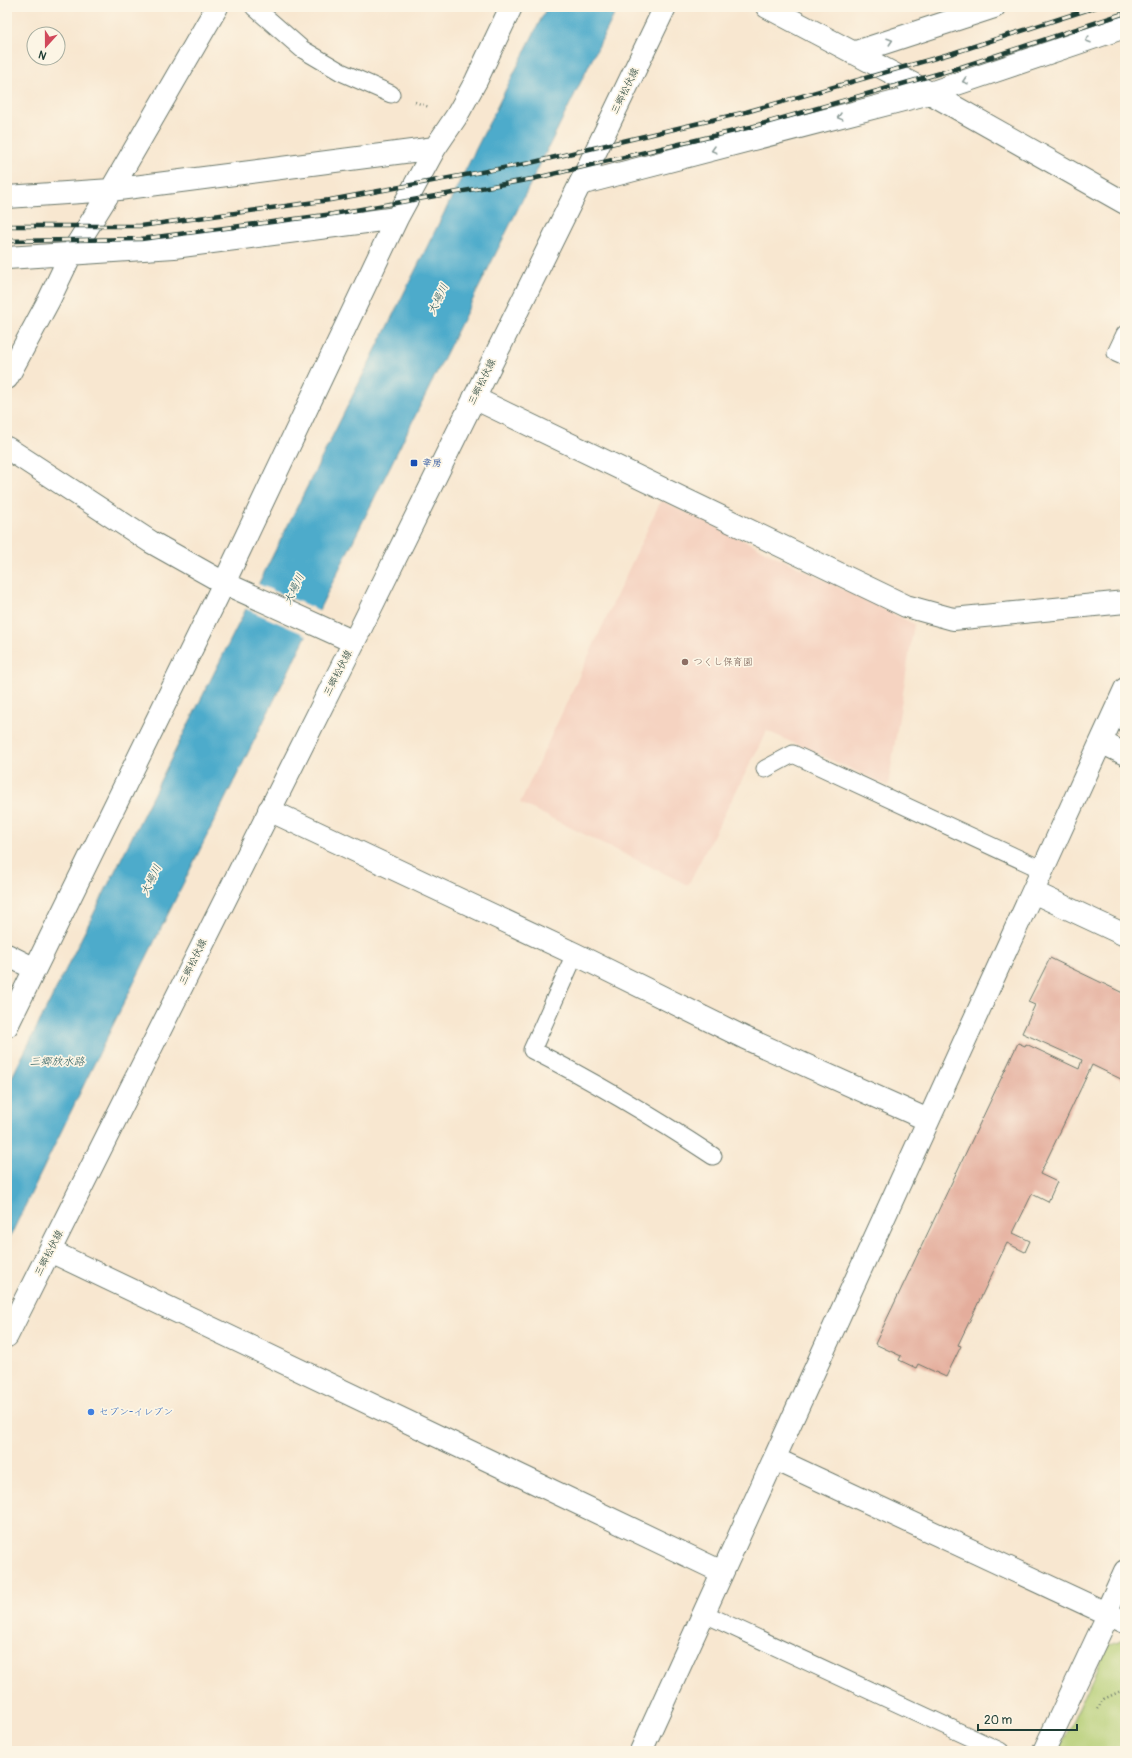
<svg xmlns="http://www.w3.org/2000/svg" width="1132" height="1758" viewBox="0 0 1132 1758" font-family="Pangolin,'Klee One',sans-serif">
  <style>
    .built { fill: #f5d3c1 }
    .green { fill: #b4cd73; stroke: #6a8554 }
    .water { fill: #4dabcb; stroke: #367480 }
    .pier { fill: #f8e7d0 }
    .building { fill: #e4ad9c }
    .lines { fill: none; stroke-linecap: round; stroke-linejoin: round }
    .lane-casing { stroke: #6b786b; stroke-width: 19 }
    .street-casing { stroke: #6b786b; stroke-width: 24 }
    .primary-casing { stroke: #6b786b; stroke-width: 24 }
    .path { stroke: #6b786b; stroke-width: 2.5; stroke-dasharray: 1 3; stroke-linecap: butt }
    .lane { stroke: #fff; stroke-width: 17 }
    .street { stroke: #fff; stroke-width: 22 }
    .primary { stroke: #fff; stroke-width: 22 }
    .rail-casing { stroke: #1f3d34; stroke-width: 4.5 }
    .rail { stroke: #fcf5e5; stroke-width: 3; stroke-dasharray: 9; stroke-linecap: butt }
    .oneway { stroke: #8f9e9a }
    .transit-dot { fill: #1a4fb4; stroke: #fcf5e5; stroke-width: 1.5 }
    .education-dot { fill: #8d6e63; stroke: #fcf5e5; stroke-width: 1.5 }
    .shop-dot { fill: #3f7fe0; stroke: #fcf5e5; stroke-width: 1.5 }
    .labels { text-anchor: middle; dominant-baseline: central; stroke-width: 3.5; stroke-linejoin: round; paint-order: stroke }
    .street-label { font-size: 10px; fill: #1f3d34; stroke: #fcf5e5 }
    .transit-label { font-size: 10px; fill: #164399; stroke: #fcf5e5; text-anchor: start }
    .education-label { font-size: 10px; fill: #785e54; stroke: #fcf5e5; text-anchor: start }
    .shop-label { font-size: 10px; fill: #366cbe; stroke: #fcf5e5; text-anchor: start }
    .water-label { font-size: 11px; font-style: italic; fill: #2d5e61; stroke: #fcf5e5 }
  </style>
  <rect width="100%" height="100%" fill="#fcf5e5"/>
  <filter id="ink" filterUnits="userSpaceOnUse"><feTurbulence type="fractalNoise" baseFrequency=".025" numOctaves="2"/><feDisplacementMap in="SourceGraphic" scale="8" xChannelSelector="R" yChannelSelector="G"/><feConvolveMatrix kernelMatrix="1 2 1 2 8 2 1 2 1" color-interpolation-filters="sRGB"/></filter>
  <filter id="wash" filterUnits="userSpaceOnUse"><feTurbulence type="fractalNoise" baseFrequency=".012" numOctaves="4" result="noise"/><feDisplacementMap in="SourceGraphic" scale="16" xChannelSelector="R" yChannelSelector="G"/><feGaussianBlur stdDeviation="0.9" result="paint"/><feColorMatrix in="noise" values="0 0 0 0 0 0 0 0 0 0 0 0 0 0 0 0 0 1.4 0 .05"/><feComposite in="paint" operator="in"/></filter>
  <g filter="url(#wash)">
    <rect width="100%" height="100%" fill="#f8e7d0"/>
    <path class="built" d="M661 500 914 624 888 786 767 731 688 885 520 803Z"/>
    <path class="green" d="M1124 1639H1125V1751H1059L1108 1645Z"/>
    <path class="water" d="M547 7H618L110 1031 7 1243V1087Z"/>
    <path class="pier" d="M256 583 321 611 308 636 244 608Z"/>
    <g id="blocks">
      <path class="building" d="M1050 958 1125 994V1081L1092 1065 1040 1174 1057 1182 1048 1202 1032 1194 1013 1233 1030 1241 1025 1252 1007 1243 958 1345 961 1346 946 1377 918 1364 916 1368 899 1360 901 1356 875 1344 1018 1043 1025 1046 1026 1044 1079 1069 1082 1060 1022 1033 1035 1005 1028 1002Z"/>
    </g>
  </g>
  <g filter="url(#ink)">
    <use href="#blocks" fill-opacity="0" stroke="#6b786b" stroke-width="1"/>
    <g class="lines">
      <g class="lane-casing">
        <path id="lane" d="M254 7 302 49 341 72 391 94
          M1125 334 1116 353 1125 357
          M765 769 793 754 1043 870
          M575 954 532 1050C595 1082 654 1117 713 1156
          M703 1613 1000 1751"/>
      </g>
      <g class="street-casing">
        <path id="street" d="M767 7 930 93 1125 203
          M853 53 994 7
          M580 184 930 93 1125 27
          M7 197 111 190 435 148
          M7 258 174 247 397 218
          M7 378 49 300 71 254 111 190 217 7
          M474 398 906 606 953 619 1125 602
          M7 448 151 542 224 583 354 642
          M1101 742 1125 754
          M269 810 575 954 745 1038 928 1120
          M1033 892 1125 935
          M7 955 35 969
          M7 1026 224 583 397 218 435 148 456 117 476 81 511 7
          M50 1251 722 1572
          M775 1459 1125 1622
          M1106 1613 1125 1571
          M641 1751 1125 689
          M1044 1751 1108 1615"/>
      </g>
      <g class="primary-casing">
        <path id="primary" d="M7 1336 354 642 580 184 665 7"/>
      </g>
      <path class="path" d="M415 102 429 107
        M1097 1709 1104 1699 1125 1689"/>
      <use href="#lane" class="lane"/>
      <use href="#street" class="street"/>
      <use href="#primary" class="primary"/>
      <g class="rail-casing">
        <path id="rail" d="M7 226H140L330 200 530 163 746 112 953 53 1096 7
          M7 241 141 239 333 214 532 179 751 127 958 68 1125 13"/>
      </g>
      <use href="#rail" class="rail"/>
    </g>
    <defs><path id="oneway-chevron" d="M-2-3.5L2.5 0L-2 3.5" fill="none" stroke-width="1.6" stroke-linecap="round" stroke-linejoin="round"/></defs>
    <g class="oneway">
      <use href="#oneway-chevron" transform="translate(1088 40) rotate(161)"/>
      <use href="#oneway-chevron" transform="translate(890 41) rotate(-18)"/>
      <use href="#oneway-chevron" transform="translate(965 81) rotate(162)"/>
      <use href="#oneway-chevron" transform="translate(840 117) rotate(165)"/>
      <use href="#oneway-chevron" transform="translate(714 150) rotate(165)"/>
    </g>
  </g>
  <rect class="transit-dot" x="410" y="459" width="8" height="8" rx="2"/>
  <circle class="education-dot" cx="685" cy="662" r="4"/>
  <circle class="shop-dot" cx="91" cy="1412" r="4"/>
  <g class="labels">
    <g class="street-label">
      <text transform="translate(625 91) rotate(-64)">三郷松伏線</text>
      <text transform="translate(482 382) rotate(-64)">三郷松伏線</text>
      <text transform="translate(338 673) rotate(-63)">三郷松伏線</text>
      <text transform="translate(193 962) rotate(-64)">三郷松伏線</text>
      <text transform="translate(49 1253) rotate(-63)">三郷松伏線</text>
    </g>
    <g class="transit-label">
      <text x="422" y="463">幸房</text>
    </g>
    <g class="education-label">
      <text x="693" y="662">つくし保育園</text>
    </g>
    <g class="shop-label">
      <text x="99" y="1412">セブン-イレブン</text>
    </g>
    <g class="water-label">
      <text transform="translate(438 299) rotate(-64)">大場川</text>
      <text transform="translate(294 589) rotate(-64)">大場川</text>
      <text transform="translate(151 880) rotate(-64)">大場川</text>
      <text x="57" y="1061">三郷放水路</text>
    </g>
  </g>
  <rect width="1132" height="1758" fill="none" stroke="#fcf5e5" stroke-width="24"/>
  <g transform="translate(46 46) rotate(201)"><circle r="19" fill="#fcf5e5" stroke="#a4ab9e"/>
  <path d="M0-3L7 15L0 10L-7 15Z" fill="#d1495b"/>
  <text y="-6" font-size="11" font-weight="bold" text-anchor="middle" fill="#1f3d34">N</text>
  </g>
  <path d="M978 1724v6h99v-6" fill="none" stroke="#1f3d34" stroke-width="2"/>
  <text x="984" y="1724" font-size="12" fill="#1f3d34" stroke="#fcf5e5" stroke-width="3" paint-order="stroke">20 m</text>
</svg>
